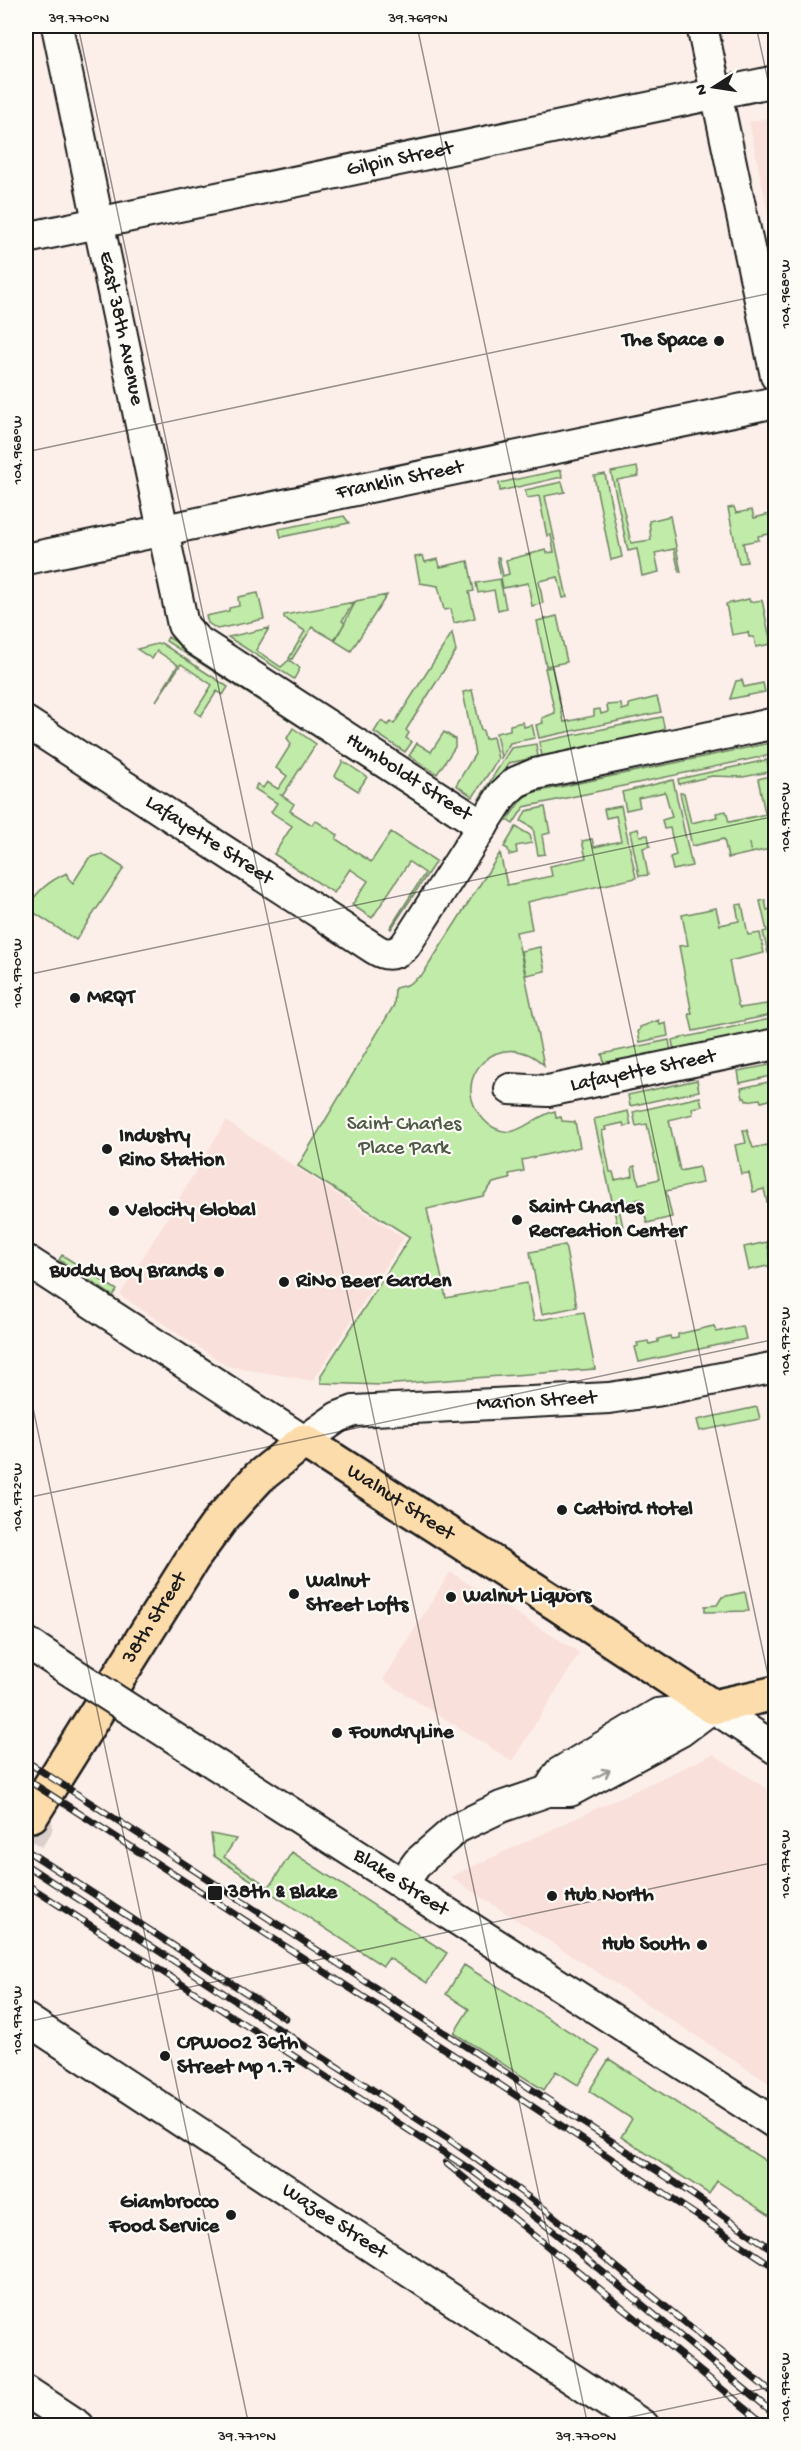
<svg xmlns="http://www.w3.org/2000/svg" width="801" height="2451" viewBox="0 0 801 2451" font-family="'Gochi Hand',sans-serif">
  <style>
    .built { fill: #fae0da }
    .green { fill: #c1eba8; stroke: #6e8462; stroke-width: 1.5 }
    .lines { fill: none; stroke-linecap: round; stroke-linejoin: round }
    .major-tunnel { stroke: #dacfcb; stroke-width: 33; stroke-dasharray: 33 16; stroke-linecap: butt }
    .minor-casing { stroke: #1c1c1c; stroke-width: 34 }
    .major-casing { stroke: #1c1c1c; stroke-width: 38 }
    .minor { stroke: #fdfcf7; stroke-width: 30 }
    .major { stroke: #fddcac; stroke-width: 33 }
    .rail-casing { stroke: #1c1c1c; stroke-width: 7 }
    .rail { stroke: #fdfcf7; stroke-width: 4.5; stroke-dasharray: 14; stroke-linecap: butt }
    .minor-bridge-casing { stroke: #1c1c1c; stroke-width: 34; stroke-linecap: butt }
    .minor-bridge { stroke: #fdfcf7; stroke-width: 30 }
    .oneway { stroke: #989794 }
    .ticks { fill: none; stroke: #1c1c1c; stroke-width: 1.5; stroke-opacity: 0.45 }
    .poi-dot { fill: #1c1c1c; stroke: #fdfcf7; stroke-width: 2 }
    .labels { text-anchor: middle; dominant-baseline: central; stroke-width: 4.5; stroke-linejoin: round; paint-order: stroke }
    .street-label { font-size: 21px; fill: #1c1c1c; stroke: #fdfcf7 }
    .poi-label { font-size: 21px; font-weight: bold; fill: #1c1c1c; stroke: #fdfcf7; text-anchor: start }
    .park-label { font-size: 21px; fill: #4e5a46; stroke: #fdfcf7 }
    .neatline { fill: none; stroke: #1c1c1c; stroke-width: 2 }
    .ticks-label { font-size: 15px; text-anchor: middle; fill: #1c1c1c }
  </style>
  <rect width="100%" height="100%" fill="#fcefea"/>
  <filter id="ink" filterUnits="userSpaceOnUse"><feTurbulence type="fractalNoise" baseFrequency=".0167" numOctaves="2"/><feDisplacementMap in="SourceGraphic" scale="12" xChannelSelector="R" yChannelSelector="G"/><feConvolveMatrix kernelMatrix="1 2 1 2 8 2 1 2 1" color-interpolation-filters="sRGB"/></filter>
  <g filter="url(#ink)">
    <path class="built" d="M775 116H776L775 247 749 122Z
      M226 1121 404 1238 313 1381 227 1366 120 1295Z
      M450 1572 580 1653 512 1761 383 1680Z
      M713 1754 775 1794V2087L450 1877Z"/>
    <path class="green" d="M637 467 639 476 617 480 631 543 651 540 649 521 670 516 681 572H679L674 549 655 553 659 572 642 576 637 549 628 551 611 472Z
      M561 470 562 477 500 491 499 483Z
      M605 474 622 557 611 560 594 476Z
      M562 482 565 492 545 496 567 597 563 598 558 577 539 581 543 603 532 606 528 583 503 588 497 557H499L503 576 509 574 506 560 546 550 547 553 554 552 551 535 547 536 539 496 527 498 525 490Z
      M734 507 736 513 752 510 754 518 770 514 774 533 758 536 759 540 743 543 747 562 739 563 728 508Z
      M344 516 349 523 281 537 279 529Z
      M423 556 425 562 438 559 440 567 468 561 474 591 469 592 475 618 454 623 451 609 444 610 438 586 420 583 415 557Z
      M500 579 506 608 498 610 494 590 478 593 476 583Z
      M258 593 264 619 217 629 208 623 206 616 229 611V608L239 606 238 597Z
      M387 595 351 651 335 641 356 601Z
      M749 599 750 602 762 600 771 644 756 647 754 637H749L748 632 732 635 726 604Z
      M354 602 342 621 345 623 334 640 312 627 292 659 289 658 305 631 284 618V615Z
      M557 616 567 662 546 666 537 621Z
      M269 628 256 650 281 667 289 660 300 668 294 679 228 637Z
      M452 633 456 651 406 730 409 733 406 738 412 742 405 752 374 732 381 721 388 725 391 722 394 724Z
      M168 637 457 823 455 827 166 641Z
      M161 643 228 687 223 695 217 691 201 716 195 712 212 685 181 664 156 701 178 665 157 651 152 659 137 649Z
      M552 667 564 722 594 716V710L600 709 601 714 608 712 607 705 621 704 622 710 629 708V704L657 697 661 712 539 738 536 725 543 723 542 718 555 713 545 668Z
      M742 680 744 687 763 683 765 692 730 699 736 681Z
      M472 690 481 730H483L485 739 493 737 498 759 473 797 456 785 475 754 463 692Z
      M662 717 665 731 542 756 539 742Z
      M523 722 524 727 532 725 535 738 510 743 501 758 496 733 510 730V725Z
      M293 728 316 744 283 795H281L294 804 290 811 312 825 315 820 338 835 336 839 371 862 391 832 436 861 391 929 390 928 425 873 409 862 372 918 352 905 368 881 350 869 334 893 274 854 292 826 271 812 277 803 255 789 257 784 263 788 267 782 278 789 287 776 276 768 291 744 287 738Z
      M444 732 455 739V747L437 774 409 756 417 743 431 752Z
      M775 742V754L524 807 513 824 507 820 522 799 531 793Z
      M536 744 538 757 509 763 483 801 479 799 511 748Z
      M767 760 769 772 743 777 712 776 679 784 678 779Z
      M343 761 367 777 358 791 335 776Z
      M770 776 775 799V811L765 813 758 779Z
      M673 780 692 866 673 870 670 857 676 855 670 828 664 829 662 820 672 817 665 792 638 798 640 807 626 810 622 792Z
      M680 793H684L691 823 717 817 716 813 726 811 729 822 775 812V848L751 853 749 843 751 853 728 858 724 839 692 846Z
      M621 806 636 878 527 902 532 929 516 932 544 1065C501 1024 445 1079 484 1120 490 1127 500 1131 509 1132 521 1132 540 1114 555 1111L556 1118 561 1117 562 1121 575 1122 580 1147 522 1160 524 1171 509 1174 510 1179 493 1183 483 1196 427 1209 446 1298 527 1283 534 1321 584 1312 595 1369 382 1385 321 1383V1375L410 1237 298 1166 394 1005 395 988 407 985 423 974 500 853 507 885 552 876 550 866 586 858 582 841 592 839 594 847 621 841 616 816 606 818 604 809Z
      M545 807 550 833 542 835 545 854 538 855 533 828 521 821 526 811Z
      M516 827 530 835 532 843 516 846 517 853 509 855 508 849 504 847Z
      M638 829 640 836 648 835 650 846 643 848 648 875 639 876 630 831Z
      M102 854 124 868 76 940 27 908C37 891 49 881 67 873L68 878 73 883 89 858Z
      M765 900 767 910 776 908 775 952 768 953 763 932 767 931 760 901Z
      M742 904 748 935 760 933 764 953 729 961 738 1005 740 1008 766 1004 771 1015 693 1031 689 1014H692L679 946 688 945 682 915 716 908 720 925 739 921 736 905Z
      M540 947 545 971 526 975 521 951Z
      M775 1018V1030L674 1051 672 1040Z
      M659 1020 660 1025 666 1023 668 1036 640 1042 638 1031 640 1030V1027Z
      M669 1040 671 1052 605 1066 602 1054Z
      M775 1064V1075L740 1083 738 1071Z
      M697 1080 699 1091 630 1106 628 1095Z
      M773 1081 775 1096 770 1097V1100L761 1102 760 1099 746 1101 745 1098H743L741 1088Z
      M700 1097 702 1106 692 1108 693 1114 669 1120 680 1171 699 1167 702 1183 666 1191 672 1217 647 1223 641 1199 618 1204 623 1227 618 1228 594 1119 628 1111 631 1125 624 1126 623 1123 605 1127 606 1130 602 1131 610 1172H613L615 1180 633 1176 632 1167 635 1166 639 1184 659 1179 647 1124 636 1126 633 1112Z
      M743 1130H747L753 1148 768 1145 775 1179V1200L767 1202 764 1189 753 1192 749 1173 741 1174 735 1145 746 1143Z
      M767 1242 772 1265 749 1270 744 1247Z
      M565 1245 577 1307 542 1314 530 1252Z
      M62 1255 117 1290 113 1296 59 1260Z
      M714 1326 716 1332 743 1326 746 1339 639 1362 635 1347 638 1346 637 1343 648 1341 649 1344 658 1342V1339L670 1336 671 1339 678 1338V1334Z
      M757 1407 760 1419 700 1431 697 1420Z
      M745 1592 749 1611 705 1612V1606L717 1605 722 1597Z
      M211 1834 236 1839 224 1857 269 1887 292 1852 447 1953 427 1983 389 1958 383 1966 214 1856Z
      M464 1965 600 2051 578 2085 556 2071 544 2090 454 2033 469 2009 446 1994Z
      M609 2059 775 2167V2219L717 2181 709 2194 621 2137 632 2119 589 2091Z"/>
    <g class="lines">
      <path class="major-tunnel" d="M26 1818 32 1815 36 1826 26 1841"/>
      <g class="minor-casing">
        <g id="minor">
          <path id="s1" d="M57 26 183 625 196 640 483 826"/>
          <path d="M702 26 776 376"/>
          <path id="s2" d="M26 238 776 81"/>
          <path id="s3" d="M26 559 776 402"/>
          <path id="s4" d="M26 722 375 949C386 956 395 955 405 946L503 794 516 782 535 774 776 723"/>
          <path id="s5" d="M510 1089 548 1091 776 1044"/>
          <path id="s6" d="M26 1260 304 1441 338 1417 354 1411 609 1398 656 1391 776 1367"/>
          <path d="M26 1642 61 1665"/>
          <path d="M713 1707 776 1749"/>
          <path id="s7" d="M148 1721 776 2124"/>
          <path d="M548 1791 559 1773 658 1714 710 1708"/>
          <path d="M402 1884 418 1862 457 1828 501 1807 548 1791H570L681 1731 713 1707"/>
          <path id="s8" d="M26 2019 644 2426"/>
          <path d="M26 2391 79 2426"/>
        </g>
      </g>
      <g class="major-casing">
        <g id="major">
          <path id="s9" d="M32 1815 193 1558 222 1518 247 1490 259 1477 304 1441 557 1604 713 1707 776 1693"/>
        </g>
      </g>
      <use href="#minor" class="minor"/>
      <use href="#major" class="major"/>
      <g class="rail-casing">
        <path id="rail" d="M26 1761 670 2179 776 2252
          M26 1779 500 2085 776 2268
          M26 1850 285 2018
          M26 1865 447 2138 546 2210 776 2396
          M26 1884 471 2170 548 2227 776 2415
          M446 2163 767 2426"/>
      </g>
      <use href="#rail" class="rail"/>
      <g class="minor-bridge-casing">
        <path id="minor-bridge" d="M61 1665 148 1721"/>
      </g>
      <use href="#minor-bridge" class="minor-bridge"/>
    </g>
    <defs><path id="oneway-shaft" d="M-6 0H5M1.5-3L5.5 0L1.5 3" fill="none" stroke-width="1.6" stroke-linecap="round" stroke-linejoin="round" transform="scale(1.5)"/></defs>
    <use class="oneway" href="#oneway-shaft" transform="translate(602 1774) rotate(-28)"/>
  </g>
  <path class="ticks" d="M78 26 588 2426M417 26 776 1713M756 26 776 117M26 452 776 292M26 975 776 816M26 1375 249 2426M26 1498 776 1339M26 2022 776 1862M588 2426 776 2386"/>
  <g class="poi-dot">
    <circle cx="719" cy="341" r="6"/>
    <circle cx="75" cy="998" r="6"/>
    <circle cx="107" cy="1149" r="6"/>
    <circle cx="114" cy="1211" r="6"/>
    <circle cx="517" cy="1220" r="6"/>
    <circle cx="219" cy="1272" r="6"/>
    <circle cx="284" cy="1282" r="6"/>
    <circle cx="562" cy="1510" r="6"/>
    <circle cx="294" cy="1594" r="6"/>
    <circle cx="451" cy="1597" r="6"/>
    <circle cx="337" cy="1733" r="6"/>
    <rect x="207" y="1885" width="16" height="16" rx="3"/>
    <circle cx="552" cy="1896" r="6"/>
    <circle cx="702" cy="1945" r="6"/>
    <circle cx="165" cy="2056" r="6"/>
    <circle cx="231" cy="2215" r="6"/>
  </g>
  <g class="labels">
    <g class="street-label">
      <text stroke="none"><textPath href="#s2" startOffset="382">Gilpin Street</textPath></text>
      <text stroke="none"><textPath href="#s1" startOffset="309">East 38th Avenue</textPath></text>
      <text stroke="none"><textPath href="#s3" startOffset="382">Franklin Street</textPath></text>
      <text stroke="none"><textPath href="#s1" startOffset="885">Humboldt Street</textPath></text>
      <text stroke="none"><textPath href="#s4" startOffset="218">Lafayette Street</textPath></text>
      <text stroke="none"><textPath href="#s5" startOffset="135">Lafayette Street</textPath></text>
      <text stroke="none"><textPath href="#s6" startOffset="573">Marion Street</textPath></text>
      <text stroke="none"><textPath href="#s9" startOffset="580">Walnut Street</textPath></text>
      <text stroke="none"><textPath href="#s9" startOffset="232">38th Street</textPath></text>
      <text stroke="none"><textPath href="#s7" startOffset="300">Blake Street</textPath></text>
      <text stroke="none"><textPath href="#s8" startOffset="369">Wazee Street</textPath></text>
    </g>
    <g class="poi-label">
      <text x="707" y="341" text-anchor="end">The Space</text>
      <text x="87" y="998">MRQT</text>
      <text x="119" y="1137">Industry<tspan x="119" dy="24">Rino Station</tspan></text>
      <text x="529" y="1208">Saint Charles<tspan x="529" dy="24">Recreation Center</tspan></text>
      <text x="126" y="1211">Velocity Global</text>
      <text x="207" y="1272" text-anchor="end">Buddy Boy Brands</text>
      <text x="296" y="1282">RiNo Beer Garden</text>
      <text x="574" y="1510">Catbird Hotel</text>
      <text x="306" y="1582">Walnut<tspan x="306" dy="24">Street Lofts</tspan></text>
      <text x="463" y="1597">Walnut Liquors</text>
      <text x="349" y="1733">FoundryLine</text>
      <text x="228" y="1893">38th &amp; Blake</text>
      <text x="564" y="1896">Hub North</text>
      <text x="690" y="1945" text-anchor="end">Hub South</text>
      <text x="177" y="2044">CPW002 36th<tspan x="177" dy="24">Street Mp 1.7</tspan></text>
      <text x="219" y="2203" text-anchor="end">Giambrocco<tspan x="219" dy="24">Food Service</tspan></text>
    </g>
    <g class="park-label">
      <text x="404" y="1125">Saint Charles<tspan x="404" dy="24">Place Park</tspan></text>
    </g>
  </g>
  <rect width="801" height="2451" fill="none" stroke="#fdfcf7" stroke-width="66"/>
  <g transform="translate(714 87) rotate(258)" stroke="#fdfcf7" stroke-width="4.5" paint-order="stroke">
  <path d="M0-4.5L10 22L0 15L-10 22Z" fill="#1c1c1c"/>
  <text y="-9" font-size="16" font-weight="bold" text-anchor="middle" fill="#1c1c1c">N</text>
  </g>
  <rect x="33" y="33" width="735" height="2385" class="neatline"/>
  <g class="ticks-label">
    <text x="79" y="22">39.770°N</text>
    <text x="418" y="22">39.769°N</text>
    <text transform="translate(784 294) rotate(-90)" y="5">104.968°W</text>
    <text transform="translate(16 450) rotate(-90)" y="5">104.968°W</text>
    <text transform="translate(784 817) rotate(-90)" y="5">104.970°W</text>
    <text transform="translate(16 973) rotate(-90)" y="5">104.970°W</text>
    <text transform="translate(784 1341) rotate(-90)" y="5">104.972°W</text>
    <text transform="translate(16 1497) rotate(-90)" y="5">104.972°W</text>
    <text transform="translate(784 1864) rotate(-90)" y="5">104.974°W</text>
    <text transform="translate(16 2020) rotate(-90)" y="5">104.974°W</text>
    <text transform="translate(784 2387) rotate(-90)" y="5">104.976°W</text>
    <text x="247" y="2440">39.771°N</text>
    <text x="586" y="2440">39.770°N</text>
  </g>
</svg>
